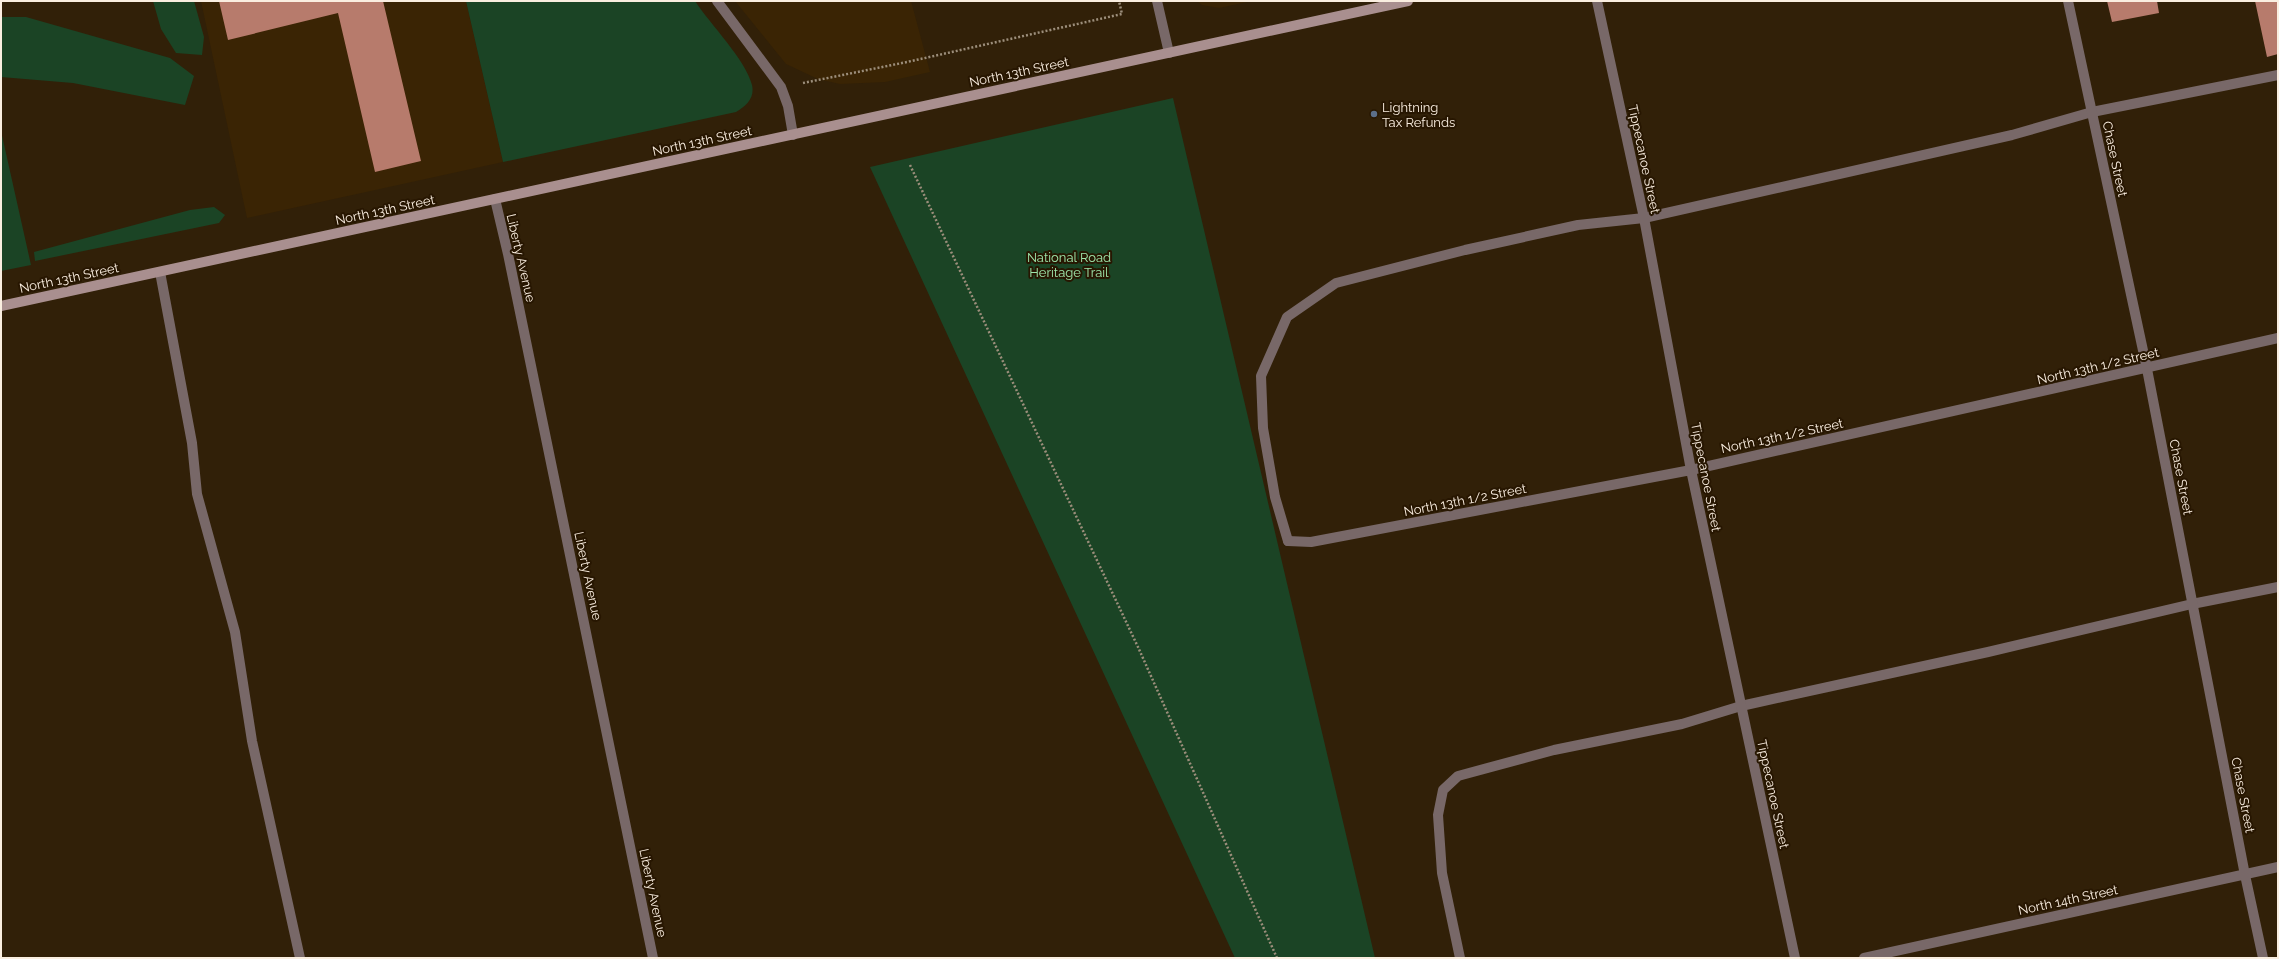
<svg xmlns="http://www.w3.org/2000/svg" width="2279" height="959" viewBox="0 0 2279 959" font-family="Raleway,sans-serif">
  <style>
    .built { fill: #3a2404 }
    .green { fill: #1b4425 }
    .building { fill: #b77b6c }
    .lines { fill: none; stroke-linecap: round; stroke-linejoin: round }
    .path { stroke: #9c8e7b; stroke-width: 2.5; stroke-dasharray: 2 2; stroke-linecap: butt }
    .lane { stroke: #786868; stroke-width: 10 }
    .street { stroke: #786868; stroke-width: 10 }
    .secondary { stroke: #a98f8f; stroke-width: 10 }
    .service-dot { fill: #5c6f8a; stroke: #271601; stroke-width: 1.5 }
    .labels { text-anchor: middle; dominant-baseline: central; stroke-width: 4; stroke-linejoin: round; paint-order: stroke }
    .street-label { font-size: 13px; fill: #faeee0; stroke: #271601 }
    .poi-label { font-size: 13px; fill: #faeee0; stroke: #271601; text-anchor: start }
    .park-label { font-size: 13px; fill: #9ee6ab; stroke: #271601 }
  </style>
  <rect width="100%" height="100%" fill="#312008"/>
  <path class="built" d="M201 1H466L503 162 247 218Z
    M735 1H911L930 72 885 82 840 84 818 79 786 64Z
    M1197 1H1252L1219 8 1202 5Z"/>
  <path class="green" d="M153 1H194L204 37 202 55 176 53 161 29Z
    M466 1H695C710 24 746 60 752 85 755 98 746 106 736 112L503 162Z
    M1 17H26L170 58 194 76 185 105 73 83 1 77Z
    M1173 98 1375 958H1235L870 167Z
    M1 131 31 265 1 271Z
    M214 207 225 215 219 223 35 261 34 252 190 210Z"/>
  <path class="building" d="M219 1H383L421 161 375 172 338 13 228 40Z
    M2107 1H2157L2159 13 2112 22Z
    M2255 1H2278V54L2267 57Z"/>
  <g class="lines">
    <path class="path" d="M803 83 907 62 1122 14 1119 1
      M910 165 1138 647 1277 958"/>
    <path class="lane" d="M160 272 192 443 197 494 235 632 252 741 300 958
      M1288 541 1275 497 1263 428 1261 376 1287 317 1336 283 1465 250 1578 225 1644 218 2012 135 2092 112 2278 75
      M1460 958 1442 873 1438 815 1443 790 1458 776 1554 750 1682 724 1741 706 1988 652 2192 604 2278 587"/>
    <path class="street" d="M717 1 781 87 788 106 793 135
      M1157 1 1169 53
      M1597 1 1644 218 1691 470 1795 958
      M2068 1 2147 369 2245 875 2263 958
      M495 199 508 254 653 958
      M1288 541 1311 542 1691 470 2278 338
      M1864 958 2278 867"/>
    <path class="secondary" d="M1 306 1408 1"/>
  </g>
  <circle class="service-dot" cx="1374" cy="114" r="4"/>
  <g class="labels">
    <g class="street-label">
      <text transform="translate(1019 72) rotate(-12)">North 13th Street</text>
      <text transform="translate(702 141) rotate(-12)">North 13th Street</text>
      <text transform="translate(1644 159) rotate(78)">Tippecanoe Street</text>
      <text transform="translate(2115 159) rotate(78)">Chase Street</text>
      <text transform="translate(385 210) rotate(-12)">North 13th Street</text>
      <text transform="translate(521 258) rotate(77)">Liberty Avenue</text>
      <text transform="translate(69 278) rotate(-12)">North 13th Street</text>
      <text transform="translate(2098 366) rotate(-13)">North 13th 1/2 Street</text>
      <text transform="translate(1782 436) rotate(-12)">North 13th 1/2 Street</text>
      <text transform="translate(1706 477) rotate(79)">Tippecanoe Street</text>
      <text transform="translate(2181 477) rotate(79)">Chase Street</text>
      <text transform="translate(1465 500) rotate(-11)">North 13th 1/2 Street</text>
      <text transform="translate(588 576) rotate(78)">Liberty Avenue</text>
      <text transform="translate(1773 794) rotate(78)">Tippecanoe Street</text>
      <text transform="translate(2243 795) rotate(79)">Chase Street</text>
      <text transform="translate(653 893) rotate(78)">Liberty Avenue</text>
      <text transform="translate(2068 900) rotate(-12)">North 14th Street</text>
    </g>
    <g class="poi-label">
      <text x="1382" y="107">Lightning<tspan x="1382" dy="15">Tax Refunds</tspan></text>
    </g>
    <g class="park-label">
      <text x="1069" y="257">National Road<tspan x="1069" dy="15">Heritage Trail</tspan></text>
    </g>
  </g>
  <rect width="2279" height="959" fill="none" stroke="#faeee0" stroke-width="4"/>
</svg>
